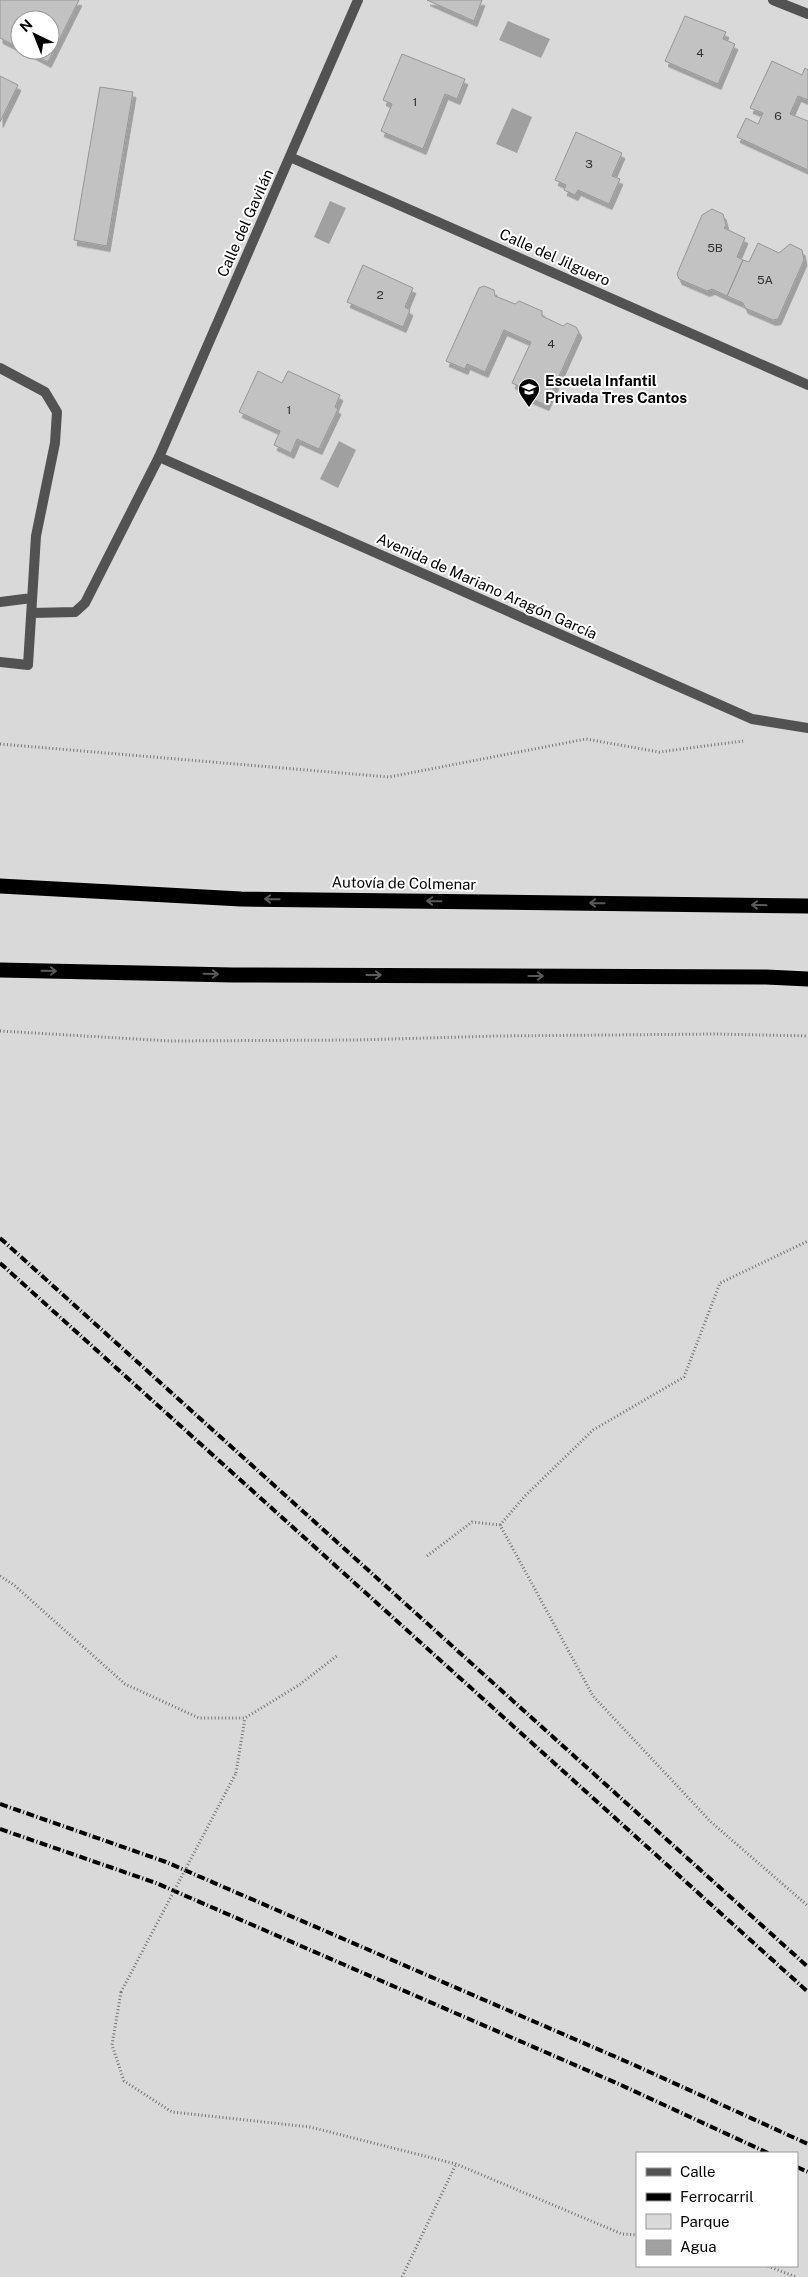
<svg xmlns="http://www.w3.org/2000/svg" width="808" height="2277" viewBox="0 0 808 2277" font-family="'Public Sans',sans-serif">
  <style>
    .green { fill: #d9d9d9; fill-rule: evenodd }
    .water { fill: #a0a0a0 }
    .building { fill: #c2c2c2; stroke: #969696; filter: url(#shadow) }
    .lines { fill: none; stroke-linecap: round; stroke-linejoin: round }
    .motorway-casing { stroke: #dbdbdb; stroke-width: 18 }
    .path { stroke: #747474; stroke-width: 3; stroke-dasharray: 1 2.5; stroke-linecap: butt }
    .service { stroke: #525252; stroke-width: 10 }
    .minor { stroke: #525252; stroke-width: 10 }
    .motorway { stroke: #000; stroke-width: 15 }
    .rail { stroke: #000; stroke-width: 4; stroke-dasharray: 8 2.5 1 2.5; stroke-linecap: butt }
    .path-bridge { stroke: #747474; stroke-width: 3; stroke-dasharray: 1 2.5; stroke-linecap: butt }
    .oneway { stroke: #595959 }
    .labels { text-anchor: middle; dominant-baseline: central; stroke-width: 4; stroke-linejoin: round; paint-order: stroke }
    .number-label { font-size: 12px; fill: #303030 }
    .street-label { font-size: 15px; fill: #000; stroke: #fff }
    .poi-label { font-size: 15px; font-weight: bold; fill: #000; stroke: #fff; text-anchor: start }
  </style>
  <defs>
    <filter id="shadow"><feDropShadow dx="3" dy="5.5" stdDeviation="0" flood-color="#0004"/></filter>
  </defs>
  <rect width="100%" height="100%" fill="#fff"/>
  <path class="green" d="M0 0H808V2277H0ZM20 20H50V50H20ZM637 2153H797V2266H637Z"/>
  <path class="water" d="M508 21 550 39 541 58 499 40Z
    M512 108 532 117 517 153 496 144Z
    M330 201 346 208 329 244 314 237Z
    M339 441 356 450 338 488 320 479Z"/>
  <path class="building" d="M0 0H79L48 62 25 50H50V20H20V48L0 38Z
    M427 0H482L474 21Z
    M685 16 726 32 723 39 735 44 718 84 665 61Z
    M402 54 465 79 457 99 445 94 423 149 381 131 392 104 383 100Z
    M772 61 802 75 805 68 808 70V100L798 96 790 114 808 121V170L737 137 746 118 758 124 763 113 750 108Z
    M0 76 18 85 0 122Z
    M100 87 133 92 107 246 74 240Z
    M576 132 622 153 612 176 620 179 609 204 578 190 575 195 564 190 566 185 555 180Z
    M712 209 723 214 726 225 724 228 745 238 737 257 743 260 727 296 712 289 707 291 679 279 677 274 702 215Z
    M758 243 779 253 790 244 802 250 804 260 778 319 773 320 745 308 743 303 727 296 743 260 749 262Z
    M363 265 413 288 405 307 410 310 403 327 347 302Z
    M484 286 494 290 495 296 515 304 519 301 542 311V316L563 326 567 323 576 327 579 332 546 405 527 397 530 391 512 383 531 342 504 330 485 372 467 364 465 369 446 361 479 288Z
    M258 371 282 383 288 371 340 395 335 407 338 409 319 449 297 439 291 453 274 445 280 431 239 412Z"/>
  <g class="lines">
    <g class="motorway-casing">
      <path id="motorway" d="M0 886 241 899 808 906
        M0 970 233 975 766 977 808 979"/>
    </g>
    <path class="path" d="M0 744 389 777 586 739 659 752 743 741
      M0 1031 170 1041 356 1040 497 1036 716 1034 808 1036
      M500 1525 525 1496 593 1430 684 1377 720 1283 808 1241
      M427 1556 472 1522 500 1525 593 1696 711 1822 808 1906
      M0 1576 14 1585 125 1684 199 1718H245L299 1685 338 1655
      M236 1773 245 1718
      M121 1992 112 2045 124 2081 172 2112 310 2127 456 2164 622 2234 637 2235
      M768 2266 796 2277
      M402 2277 456 2164"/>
    <path class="service" d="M0 368 45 392 57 412 55 443 36 536 28 665 0 662
      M0 602 32 598
      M32 613 75 612 85 603 159 457"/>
    <path class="minor" d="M358 0 159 457 752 719 808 728
      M773 0 808 14
      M290 157 808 385"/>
    <use href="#motorway" class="motorway"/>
    <path class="rail" d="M0 1238 808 1967
      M0 1263 808 1992
      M0 1804 166 1862 632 2064 808 2144
      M0 1829 156 1883 621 2085 768 2153
      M797 2167 808 2172"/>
    <path class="path-bridge" d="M121 1992 236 1773"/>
  </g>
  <defs><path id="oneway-shaft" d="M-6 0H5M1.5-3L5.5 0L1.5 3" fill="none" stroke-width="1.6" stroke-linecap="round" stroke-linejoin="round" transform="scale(1.25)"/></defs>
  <g class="oneway">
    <use href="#oneway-shaft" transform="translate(272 899) rotate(-179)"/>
    <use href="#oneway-shaft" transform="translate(434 901) rotate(-179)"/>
    <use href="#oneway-shaft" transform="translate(597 903) rotate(-179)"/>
    <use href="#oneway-shaft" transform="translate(759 905) rotate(-179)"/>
    <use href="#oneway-shaft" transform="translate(49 971) rotate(1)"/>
    <use href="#oneway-shaft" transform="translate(211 974) rotate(1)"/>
    <use href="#oneway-shaft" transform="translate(374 975)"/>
    <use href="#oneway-shaft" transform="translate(536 976)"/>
  </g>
  <defs>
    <g id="school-pin" transform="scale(1.125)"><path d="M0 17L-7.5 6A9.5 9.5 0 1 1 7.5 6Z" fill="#000" stroke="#fff"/><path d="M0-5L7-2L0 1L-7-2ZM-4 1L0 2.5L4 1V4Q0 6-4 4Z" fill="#fff"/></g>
  </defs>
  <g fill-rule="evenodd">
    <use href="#school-pin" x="529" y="389"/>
  </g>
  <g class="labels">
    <g class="number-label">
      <text x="700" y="53">4</text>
      <text x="415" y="102">1</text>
      <text x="778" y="116">6</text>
      <text x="589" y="164">3</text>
      <text x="715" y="248">5B</text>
      <text x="765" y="280">5A</text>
      <text x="380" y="295">2</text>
      <text x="551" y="344">4</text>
      <text x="289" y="410">1</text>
    </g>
    <g class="street-label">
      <text transform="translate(245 223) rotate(-66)">Calle del Gavilán</text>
      <text transform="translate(555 257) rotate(24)">Calle del Jilguero</text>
      <text transform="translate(487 586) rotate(24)">Avenida de Mariano Aragón García</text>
      <text transform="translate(404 883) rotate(1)">Autovía de Colmenar</text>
    </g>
    <g class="poi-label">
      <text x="545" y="380">Escuela Infantil<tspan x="545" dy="17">Privada Tres Cantos</tspan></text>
    </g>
  </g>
  <rect x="636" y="2152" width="162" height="115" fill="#ffffff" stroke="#999999"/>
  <rect x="646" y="2168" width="25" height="8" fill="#525252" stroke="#999999"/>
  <text x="680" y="2177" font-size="15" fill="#000000">Calle</text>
  <rect x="646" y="2193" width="25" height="8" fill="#000000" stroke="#999999"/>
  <text x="680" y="2202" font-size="15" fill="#000000">Ferrocarril</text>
  <rect x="646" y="2214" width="25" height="15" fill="#d9d9d9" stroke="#999999"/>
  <text x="680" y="2227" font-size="15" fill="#000000">Parque</text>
  <rect x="646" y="2240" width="25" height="15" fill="#a0a0a0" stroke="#999999"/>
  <text x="680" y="2252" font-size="15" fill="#000000">Agua</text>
  <g transform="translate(35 35) rotate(317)"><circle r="24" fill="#ffffff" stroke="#999999"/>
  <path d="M0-4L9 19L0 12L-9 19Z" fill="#000000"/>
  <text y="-8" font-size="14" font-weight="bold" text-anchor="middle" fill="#000000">N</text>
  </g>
</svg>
